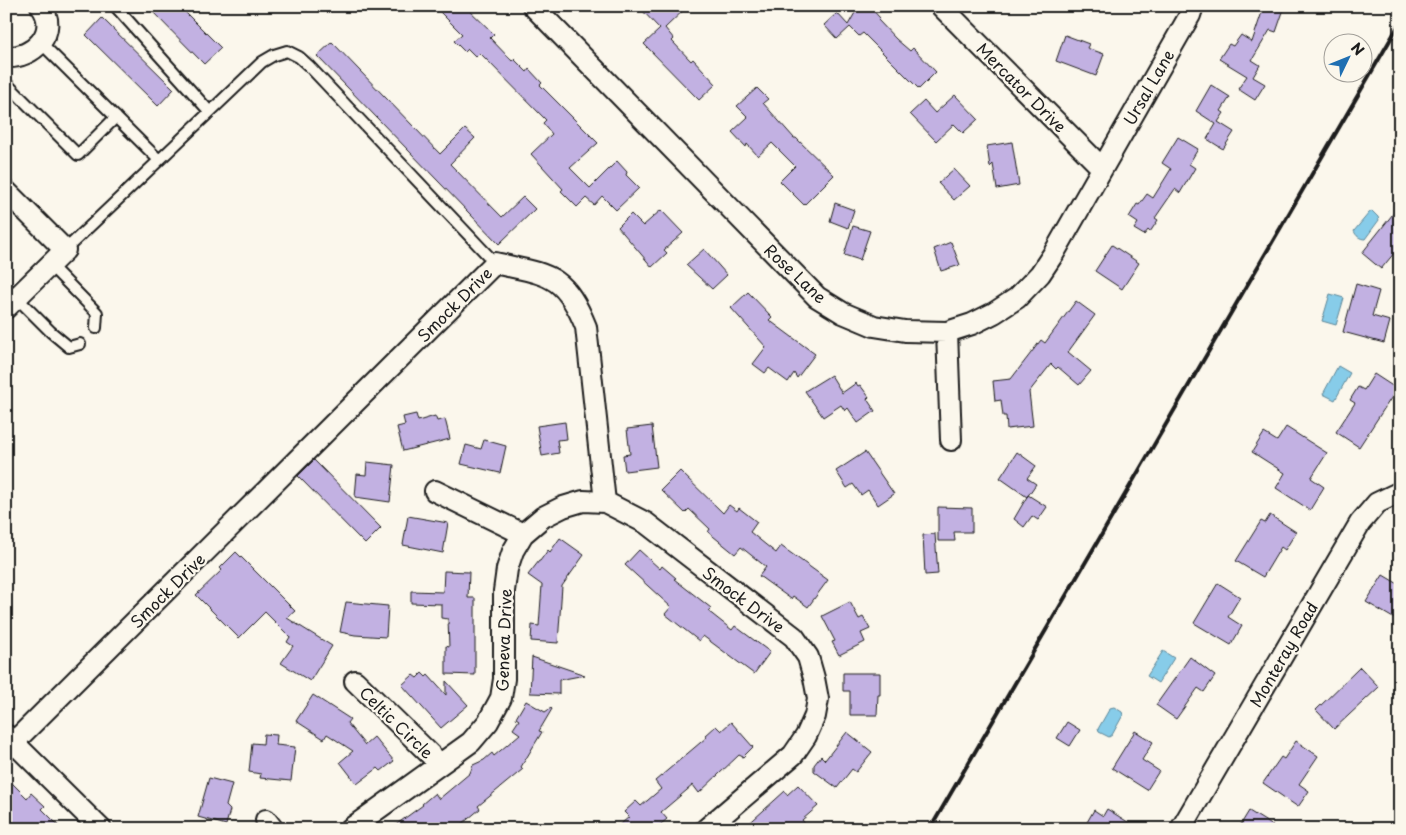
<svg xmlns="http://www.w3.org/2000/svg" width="1406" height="835" viewBox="0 0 1406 835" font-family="'Playpen Sans',sans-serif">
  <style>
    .water { fill: #87cce9; stroke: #5c8697 }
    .building { fill: #c2b1e2; stroke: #1c1c1c }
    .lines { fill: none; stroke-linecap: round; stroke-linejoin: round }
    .lane-casing { stroke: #1c1c1c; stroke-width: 14 }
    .street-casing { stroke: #1c1c1c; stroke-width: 24 }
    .lane { stroke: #fbf7ec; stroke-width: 10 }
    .street { stroke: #fbf7ec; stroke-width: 20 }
    .rail { stroke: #1c1c1c; stroke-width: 4 }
    .labels { text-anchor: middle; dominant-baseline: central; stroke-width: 4.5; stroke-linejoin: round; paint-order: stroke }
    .street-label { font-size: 16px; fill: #1c1c1c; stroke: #fbf7ec }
  </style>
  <rect width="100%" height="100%" fill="#fbf7ec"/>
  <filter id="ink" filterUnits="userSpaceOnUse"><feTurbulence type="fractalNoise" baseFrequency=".02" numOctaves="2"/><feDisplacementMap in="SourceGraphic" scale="10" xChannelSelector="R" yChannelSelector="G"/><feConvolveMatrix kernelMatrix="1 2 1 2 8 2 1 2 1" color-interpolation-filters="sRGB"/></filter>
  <g filter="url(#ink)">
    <path class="water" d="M1372 211 1378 217 1379 220 1365 239C1360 239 1356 236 1354 231L1369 213Z
      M1330 294 1344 298 1336 325 1322 321Z
      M1338 366 1350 373 1335 400 1323 394Z
      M1163 651 1174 658 1158 683 1147 676Z
      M1114 707 1122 712 1123 715 1112 735 1109 737 1099 732 1098 729 1110 708Z"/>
    <path class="building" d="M147 6H179L221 48 204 64Z
      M434 6H465L494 34 490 38 512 61 514 59 527 72 529 69 542 83 540 85 598 143 570 168 590 188 617 161 627 172 626 175 639 188 616 210 602 196 594 205 586 198 577 207 561 191 563 189 531 154 552 134 543 123 546 120 480 53 476 57 468 49 465 52 454 41 462 34Z
      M638 6H688L665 28 674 39 672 41 691 61 693 59 716 84 699 100 644 44 660 29Z
      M861 6H869L880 18 878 20 896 39 910 51 913 48 936 72 919 89 863 33 859 36 850 27 837 39 824 25 837 13 848 25 856 11Z
      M1264 6H1285L1276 32 1270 30 1252 60 1260 65 1253 77 1265 84 1255 100 1238 89 1247 76 1219 59 1229 44 1233 46 1241 35 1252 42Z
      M102 18 174 89 158 106 86 35Z
      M1065 35 1089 44 1087 48 1104 54 1096 76 1056 61Z
      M332 42 440 154 465 129 475 138 450 164 502 217 523 197 535 209 499 244 317 56Z
      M1211 85 1230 97 1221 111 1224 113 1218 122 1234 132 1223 149 1207 139 1216 124 1196 111Z
      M757 88 768 99 763 103 794 138H796L834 175 804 205 780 181 795 166 772 143 758 156 747 144 746 147 732 132 748 117 737 106Z
      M955 95 978 119 963 133 954 124 936 141 910 114 924 101 935 113Z
      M1178 137 1198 149 1189 164 1195 168 1180 193 1175 189 1155 218 1158 220 1150 232 1148 230 1144 235 1134 229 1138 223 1129 217 1137 204 1139 205 1147 194 1153 198 1171 169 1162 163Z
      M1012 142 1019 185 997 189 993 164 990 167 987 146Z
      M954 169 970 186 954 200 938 183Z
      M835 203 854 210 848 228 830 221Z
      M1400 205V246L1381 269 1362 253Z
      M661 210 683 233 664 250 667 253 652 267 618 227 631 214 643 226Z
      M853 226 870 231 860 260 844 255Z
      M951 242 960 265 941 271 934 249Z
      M1112 245 1139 263 1122 289 1095 271Z
      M704 249 727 275 712 289 686 265Z
      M1356 284 1379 291 1372 316 1390 321 1384 343 1343 332Z
      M748 292 772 317 769 320 815 354 797 378 794 373 788 382 769 368 765 373 753 364 766 347 731 308Z
      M1076 301 1095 315 1068 352 1091 371 1079 385 1058 367 1056 369 1051 364 1029 392 1033 426 1007 429 1006 416H1003L1001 400 995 401 993 381 1011 379 1041 340 1045 343Z
      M1374 374 1397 389 1359 447 1336 432 1355 403 1350 400 1358 387 1364 390Z
      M831 375 842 393 856 383 858 386 860 385 869 397 867 399 875 411 858 423 848 408 845 411 841 405 823 417 805 391Z
      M416 414 418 421 435 416 437 421 445 419 450 439 403 451 397 427 405 425 403 417Z
      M565 422 567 439 557 440 559 453 542 456 537 426Z
      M652 426 657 467 625 471 623 455 630 454 627 429Z
      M1286 427 1327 453 1311 478 1324 487 1310 510 1276 488 1285 473 1252 452 1264 433 1277 441Z
      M484 440 506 446 500 473 461 464 466 445 481 449Z
      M865 452 894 494 878 505 868 490 861 495 853 484 847 488 836 471Z
      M1017 452 1036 466 1027 478 1036 484 1027 497 1000 478Z
      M314 460 381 528 365 544 298 476Z
      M367 462 394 465 390 502 355 497 357 474 366 475Z
      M680 471 723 513 729 505 737 511 739 508 757 522 750 532 776 553 781 546 828 580 808 607 793 596 791 599 759 576 766 567 741 547 735 554 708 532 710 529 689 509 685 513 661 490Z
      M1028 495 1047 507 1038 520 1032 516 1024 527 1014 519Z
      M938 507 972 508V532H954L955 541H938Z
      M1270 515 1296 532 1285 550 1281 547 1263 577 1236 561 1261 521 1265 523Z
      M408 516 448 523 443 553 403 545Z
      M935 534 938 574 925 575 923 535Z
      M560 538 584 555 562 586 558 643 531 641 532 625 539 626 542 585 528 575 539 561H540L548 550 550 552Z
      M639 550 660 569 662 566 676 578 674 579 711 608 708 611 732 630 735 626 770 652 754 674 703 636 699 641 665 614 671 607 625 565Z
      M236 552 295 611 287 618 332 646 310 681 281 663 293 646 287 642 290 637 265 612 239 638 196 595 222 570 220 568Z
      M444 571 469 572 468 598H475V675L446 674V646L449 647 448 619 441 618V604L411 603V591L443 592Z
      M1383 575 1400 585V622L1366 602Z
      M1218 583 1240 597 1228 617 1242 626 1231 645 1194 623Z
      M346 602 388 606 386 637 355 635 340 632Z
      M850 602 859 619 863 617 870 629 861 633 865 642 839 655 832 642 835 641 822 616Z
      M532 657 585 675 559 680V694L530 693Z
      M1190 657 1215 676 1204 692 1198 688 1176 719 1156 705Z
      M1360 667 1379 687 1334 729 1316 710Z
      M422 673 426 677 428 675 446 695V681L468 705 441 728 402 685 413 675 417 678Z
      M843 673H880V695H878L877 715H850V691H843Z
      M313 695 350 719 347 723 365 745 374 737 394 761 381 771 378 768 357 784 340 762 353 751 327 734 324 739 296 721Z
      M526 701 545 712 551 708 552 709 539 731 542 732 521 767 523 769 478 806 480 809 456 829H390L423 805 422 804 435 793 439 799 470 773 473 765 484 760 492 753 494 756 520 734 513 729 519 720 516 718Z
      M731 722 753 747 743 757 739 755 699 793 693 785 661 812 667 819 655 829H615L629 817 624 812 636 801 641 806 661 789 655 781 707 737 705 736 716 726 721 731Z
      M1067 722 1080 730 1070 746 1057 738Z
      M1135 731 1153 742 1142 760 1159 771 1147 790 1112 768Z
      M847 732 872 752 856 772 852 769 837 788 814 771V765L821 756 825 760Z
      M264 734 277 735 276 745 295 747 291 781 260 778 261 774 249 772 252 743 263 744Z
      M1296 741 1318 756 1299 784 1309 791 1298 807 1263 783 1281 757 1284 759Z
      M6 777 27 798 31 793 45 806 42 809 62 829H6Z
      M209 778 232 784 226 806 230 810 226 825 198 817Z
      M798 785 818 806 802 820 809 829H743L785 791 787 795Z
      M1107 809 1139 829H1093L1086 824 1094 810 1103 816Z
      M1249 811 1278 829H1238Z"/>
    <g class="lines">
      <g class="lane-casing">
        <path id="lane" d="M115 6 209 111
          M41 43 158 159
          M6 83 78 155 116 117
          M65 250 262 62 274 55 287 51 299 57 309 66 495 263
          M50 265 97 313 96 328
          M6 287 51 332 69 347 80 344"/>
      </g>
      <g class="street-casing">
        <path id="street" d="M533 6 817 297 843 313 874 326 905 331 947 332 972 324 994 313 1017 298 1040 274 1054 253 1190 15 1193 6
          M941 6 1102 168
          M6 57C33 59 60 32 41 6
          M6 191 65 250 6 308
          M947 332 951 440
          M435 491 523 534
          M355 681 440 764
          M6 735 101 829
          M6 750 495 263C547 275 564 272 586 327L605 502 646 523 794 637 808 657 814 678 818 699 815 716 806 736 793 755 706 829
          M266 820 273 829
          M350 829 471 742 488 722 501 698 504 679V591L507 569 513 551 523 534 543 517 563 507 583 501 605 502
          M1181 829 1360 523 1377 503 1400 492"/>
      </g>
      <use href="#lane" class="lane"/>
      <use href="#street" class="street"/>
      <path class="rail" d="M930 829 1400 23"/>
    </g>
  </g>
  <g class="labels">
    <g class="street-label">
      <text transform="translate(1022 87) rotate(45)">Mercator Drive</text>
      <text transform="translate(1148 87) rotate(-60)">Ursal Lane</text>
      <text transform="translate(796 273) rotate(43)">Rose Lane</text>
      <text transform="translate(454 304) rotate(-45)">Smock Drive</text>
      <text transform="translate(167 590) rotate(-45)">Smock Drive</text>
      <text transform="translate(744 599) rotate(37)">Smock Drive</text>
      <text transform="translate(503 640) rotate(-88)">Geneva Drive</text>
      <text transform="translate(1283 654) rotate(-60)">Monteray Road</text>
      <text transform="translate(397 722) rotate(44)">Celtic Circle</text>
    </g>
  </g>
  <rect width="1406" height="835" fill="none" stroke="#fbf7ec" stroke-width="25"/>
  <rect x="12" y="12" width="1381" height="810" fill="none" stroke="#1c1c1c" stroke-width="2" filter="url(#ink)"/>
  <g transform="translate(1348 58) rotate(47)"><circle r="24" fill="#fbf7ec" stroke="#a29f99"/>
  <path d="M0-4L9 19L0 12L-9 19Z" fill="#1f6fb2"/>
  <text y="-8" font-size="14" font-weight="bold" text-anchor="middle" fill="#1c1c1c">N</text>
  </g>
</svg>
